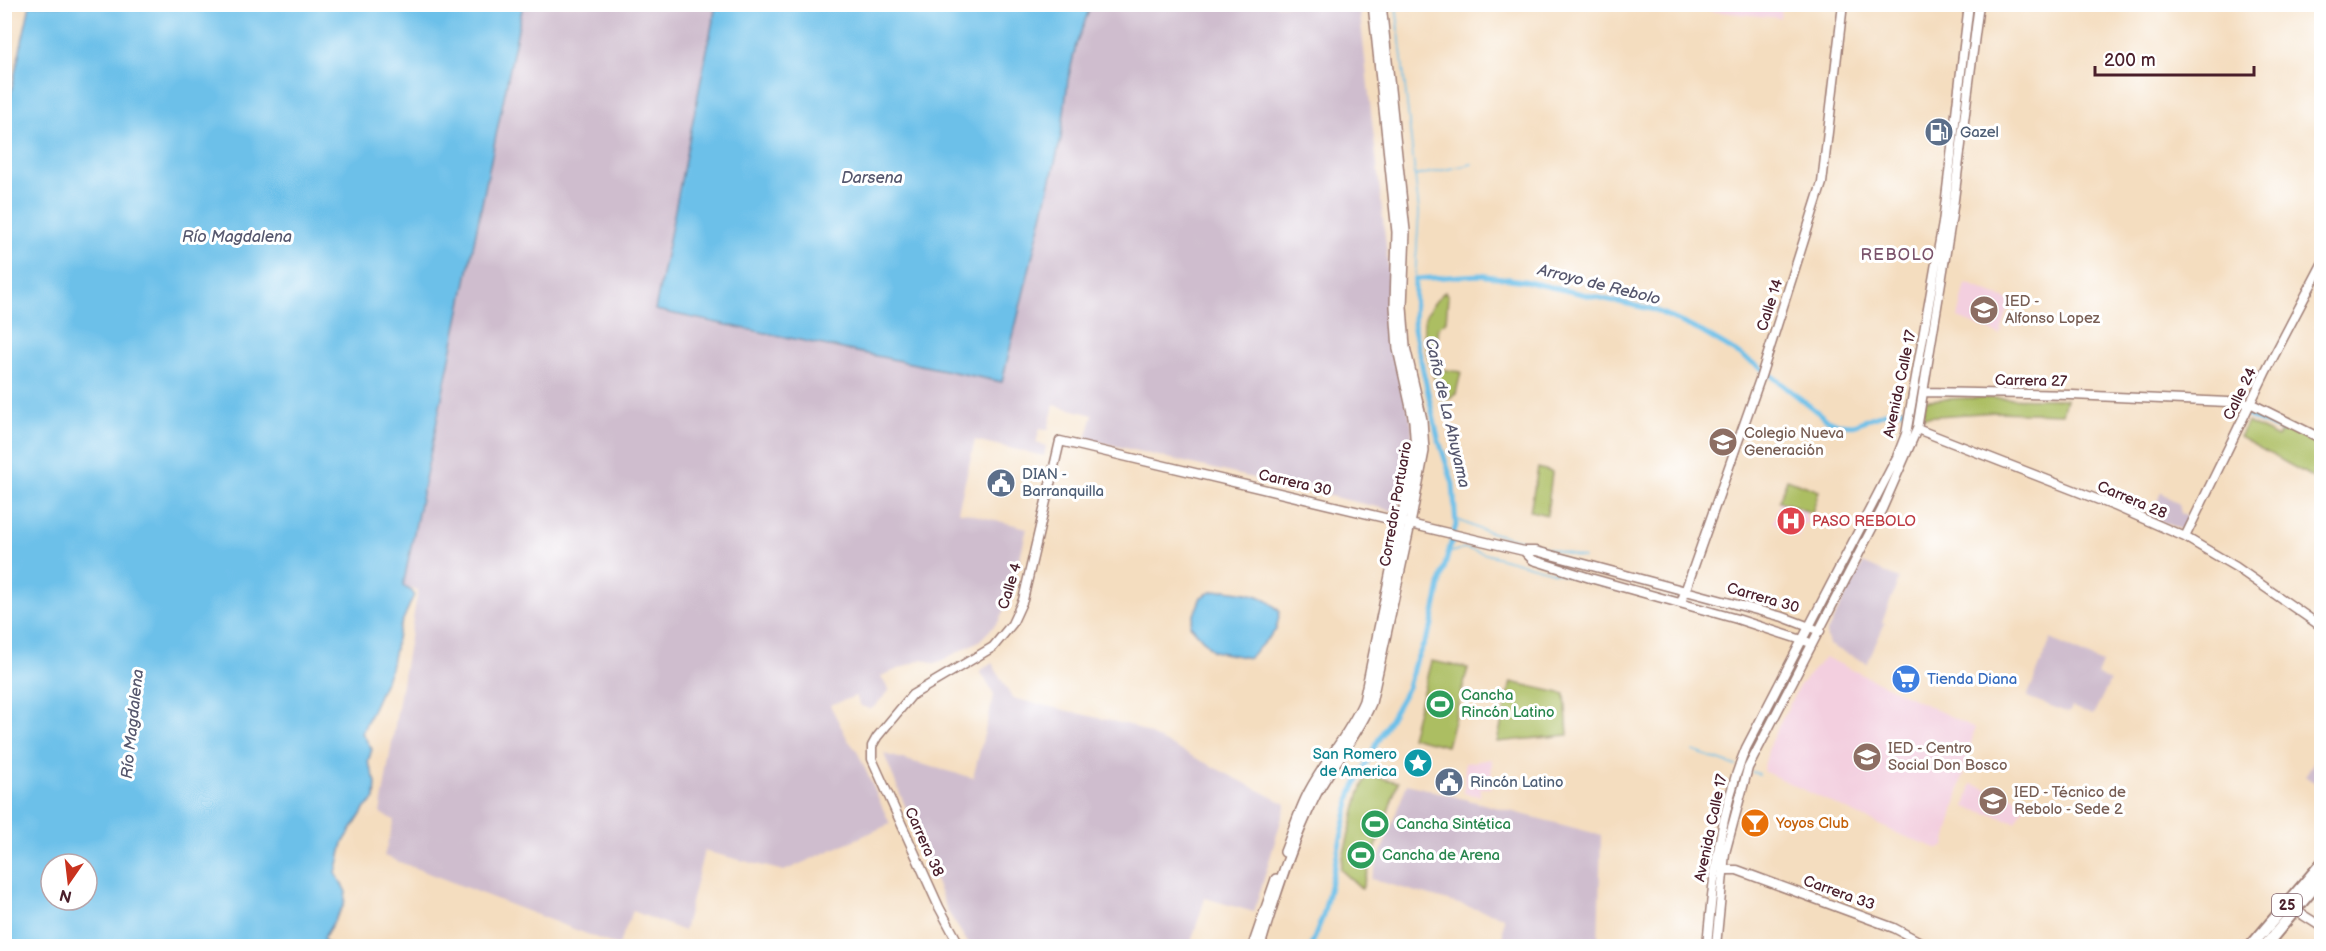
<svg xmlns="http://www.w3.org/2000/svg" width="2326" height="951" viewBox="0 0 2326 951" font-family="'Balsamiq Sans',sans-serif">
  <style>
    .built { fill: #f3cfdf }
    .industrial { fill: #cfbdce }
    .green { fill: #acbe62; stroke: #7b6e46; stroke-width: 1.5 }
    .water { fill: #6cc0e9; stroke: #5b708a; stroke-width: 1.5; fill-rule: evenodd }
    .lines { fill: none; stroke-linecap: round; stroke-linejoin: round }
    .stream { stroke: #6cc0e9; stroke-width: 1.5 }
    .canal { stroke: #6cc0e9; stroke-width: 5 }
    .secondary-casing { stroke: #9f7e75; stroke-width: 11 }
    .primary-casing { stroke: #9f7e75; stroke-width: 12 }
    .highway-casing { stroke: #9f7e75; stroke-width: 14 }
    .secondary { stroke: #fff; stroke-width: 8 }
    .primary { stroke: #fff; stroke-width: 9 }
    .highway { stroke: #fff; stroke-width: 10 }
    .labels { text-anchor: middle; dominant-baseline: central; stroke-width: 6; stroke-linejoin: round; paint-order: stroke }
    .shield { fill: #fff; stroke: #80626b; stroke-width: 1.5 }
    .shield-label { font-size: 14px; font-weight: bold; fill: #4a1f2b }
    .service-label { font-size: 15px; fill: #4e5e75; stroke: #fff; text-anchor: start }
    .education-label { font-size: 15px; fill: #785e54; stroke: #fff; text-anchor: start }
    .street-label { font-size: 15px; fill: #4a1f2b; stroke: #fff }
    .health-label { font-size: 15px; fill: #be3a42; stroke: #fff; text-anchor: start }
    .shop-label { font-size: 15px; fill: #366cbe; stroke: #fff; text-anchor: start }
    .leisure-label { font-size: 15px; fill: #27864d; stroke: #fff; text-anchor: start }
    .culture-label { font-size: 15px; fill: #0d838f; stroke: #fff; text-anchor: end }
    .food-label { font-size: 15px; fill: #c56008; stroke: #fff; text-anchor: start }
    .water-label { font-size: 16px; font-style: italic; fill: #56576e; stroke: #fff }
    .neighbourhood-label { font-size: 16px; letter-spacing: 1.5px; fill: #7a536b; stroke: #fff }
  </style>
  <rect width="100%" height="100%" fill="#fff"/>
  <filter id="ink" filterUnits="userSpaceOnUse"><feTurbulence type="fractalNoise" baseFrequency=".0167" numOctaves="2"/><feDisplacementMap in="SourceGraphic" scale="12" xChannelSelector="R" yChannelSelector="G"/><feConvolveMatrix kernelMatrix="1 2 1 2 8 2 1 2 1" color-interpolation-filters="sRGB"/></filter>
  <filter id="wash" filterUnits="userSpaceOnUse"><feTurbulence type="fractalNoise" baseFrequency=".008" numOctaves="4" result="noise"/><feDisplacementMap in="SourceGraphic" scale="24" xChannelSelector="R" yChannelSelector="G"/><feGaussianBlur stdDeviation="1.35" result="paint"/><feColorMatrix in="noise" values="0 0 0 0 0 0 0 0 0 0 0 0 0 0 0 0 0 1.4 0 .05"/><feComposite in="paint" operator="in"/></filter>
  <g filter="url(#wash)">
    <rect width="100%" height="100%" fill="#f4ddbf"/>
    <path class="built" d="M1711 5V4L1781 5 1780 18 1710 11Z
      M1966 283 2011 301 2000 335 1958 318Z
      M1717 433 1733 438 1729 451 1712 445Z
      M1780 502 1807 511 1805 518 1808 520 1807 524 1803 523 1798 538 1773 522Z
      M1825 657 1975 728 1945 846 1939 849 1901 835 1763 771 1770 743 1799 686Z
      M1492 759 1491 788H1480V796L1464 793 1465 763Z
      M1971 784 2012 796 2025 805 2016 822 1965 807Z"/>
    <path class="industrial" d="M523 5H716L655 310 1002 382 1061 138 1068 80 1076 45 1091 5H1359L1391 290 1390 308 1396 362 1412 424 1413 449 1398 512 1086 439 1093 415 1054 405 1048 430 1040 428 1036 443 1046 446 1044 456 975 440 958 511 1027 528 1012 591 999 621 979 641 935 664 923 659 881 676 889 691 874 707 870 709 861 706 856 696 830 705 848 740 857 751 890 824 784 871 704 851 684 931 633 911 618 946 384 856 394 820 380 813 418 590 403 587Z
      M2161 492 2179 504 2181 513 2189 518 2184 531 2151 517Z
      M1863 563 1899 579 1882 622 1885 623 1867 663 1829 645 1826 634Z
      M2051 639 2102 663 2097 675 2110 681 2093 715 2072 707 2069 713 2027 697Z
      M992 663 1012 698 1133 726 1286 804 1254 912 1205 898 1190 946H970L948 912 884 754 973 778 994 695 980 671Z
      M2321 750V788L2305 776Z
      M1407 784 1601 835 1598 946H1502L1504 917 1371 879Z"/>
    <path class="green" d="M1445 291 1448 297 1446 321 1438 328 1436 359 1440 369 1461 372 1456 394 1442 402C1436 383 1419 337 1425 318 1428 308 1438 299 1445 291Z
      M1967 398 2066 399 2062 414 1996 412 1923 417 1926 400Z
      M2247 422 2278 437 2284 424 2321 443V482L2239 437Z
      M1538 468 1552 472 1547 515 1530 511Z
      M1787 479 1819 491 1812 513 1779 501Z
      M1431 661 1468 668 1447 746 1411 737Z
      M1511 682 1565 694 1568 735 1497 742Z
      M1367 775 1398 782 1362 889 1340 869 1359 795Z"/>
    <path class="water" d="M30 5H523L403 586 412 591 414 595 399 629 391 668 362 733 372 749 368 762 376 782 375 799 365 808 343 843 336 873 346 892 344 905 323 939 331 946H5L4 134 13 82ZM51 864H87V900H51Z
      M716 5H1091L1076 45 1068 80 1061 138 1002 382 655 310Z
      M1225 590C1249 593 1263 593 1280 612L1276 630 1249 658 1213 651 1190 625 1201 597 1211 592Z"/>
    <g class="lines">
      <path class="stream" d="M1396 4 1419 212 1415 279
        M1415 176 1472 164
        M1456 519 1479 529 1584 558
        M1449 553 1464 548 1622 591
        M1693 751 1736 766
        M1752 772 1759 774"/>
      <path class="canal" d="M2244 414 2281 430
        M1311 946 1323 916 1351 794 1376 744 1408 687 1414 665 1431 628 1441 580 1456 525 1453 484 1438 438 1414 329 1415 279 1479 275 1524 281 1655 310 1702 332 1739 354 1767 372 1826 419 1838 424 1853 425 1884 413 1912 409"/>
    </g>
  </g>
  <g filter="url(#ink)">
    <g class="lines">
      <g class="secondary-casing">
        <path id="secondary" d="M1924 392 2072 395 2250 403 2322 439
          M1917 429 2117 507 2185 537 2236 567 2322 627
          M2185 537 2265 373 2322 264
          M1524 551 1533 560 1590 578 1737 619 1808 642
          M1681 603 1760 379 1822 183 1843 4
          M1723 870H1737L1894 928 1928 946
          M2290 907 2322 927
          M960 946 939 907 872 759V746L877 737 912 695 993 647 1012 624 1023 600 1060 441 1524 551H1536L1783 617 1820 631
          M1707 946C1713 879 1720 811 1746 748L1897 457 1906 434 1943 223 1969 4
          M1716 946 1725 853 1748 768 1882 509 1917 429 1952 215 1979 4"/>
      </g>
      <g class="primary-casing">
        <path id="primary" d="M1285 852C1293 832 1299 811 1309 792 1326 760 1350 734 1364 701L1416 450 1414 421 1398 349 1395 306 1397 232 1373 4
          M1253 946 1276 879
          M1260 946C1275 895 1292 842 1316 794 1333 763 1357 736 1371 703L1410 524 1424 451 1422 420 1405 347 1402 307 1405 231 1381 4"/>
      </g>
      <g class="highway-casing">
        <path id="highway" d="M2251 946 2322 863
          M2265 946 2322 878"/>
      </g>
      <use href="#secondary" class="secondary"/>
      <use href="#primary" class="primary"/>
      <use href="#highway" class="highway"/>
    </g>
  </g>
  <defs>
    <g id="fuel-disc" transform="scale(1.5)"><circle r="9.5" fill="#5c6f8a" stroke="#fff"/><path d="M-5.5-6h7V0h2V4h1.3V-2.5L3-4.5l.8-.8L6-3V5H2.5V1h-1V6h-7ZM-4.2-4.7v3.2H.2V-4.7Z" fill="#fff"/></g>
    <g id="school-disc" transform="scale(1.5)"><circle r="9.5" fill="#8d6e63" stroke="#fff"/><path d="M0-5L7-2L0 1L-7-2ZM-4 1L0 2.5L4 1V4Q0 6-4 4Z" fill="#fff"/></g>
    <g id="civic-disc" transform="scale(1.5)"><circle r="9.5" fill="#5c6f8a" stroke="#fff"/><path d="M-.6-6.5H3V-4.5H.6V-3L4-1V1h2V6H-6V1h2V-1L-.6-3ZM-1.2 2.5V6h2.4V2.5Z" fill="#fff"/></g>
    <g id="hospital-disc" transform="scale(1.5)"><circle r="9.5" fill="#e0444e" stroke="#fff"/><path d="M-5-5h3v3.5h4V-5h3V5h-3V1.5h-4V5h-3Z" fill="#fff"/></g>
    <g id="supermarket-disc" transform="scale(1.5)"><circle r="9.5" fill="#3f7fe0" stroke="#fff"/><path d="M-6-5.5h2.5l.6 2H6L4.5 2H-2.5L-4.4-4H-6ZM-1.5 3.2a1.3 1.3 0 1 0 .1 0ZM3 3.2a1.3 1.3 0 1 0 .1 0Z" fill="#fff"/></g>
    <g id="stadium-disc" transform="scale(1.5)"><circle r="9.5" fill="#2e9e5b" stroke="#fff"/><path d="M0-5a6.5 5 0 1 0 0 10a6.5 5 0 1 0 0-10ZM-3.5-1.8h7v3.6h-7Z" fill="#fff"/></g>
    <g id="sight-disc" transform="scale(1.5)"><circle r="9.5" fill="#0f9aa8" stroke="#fff"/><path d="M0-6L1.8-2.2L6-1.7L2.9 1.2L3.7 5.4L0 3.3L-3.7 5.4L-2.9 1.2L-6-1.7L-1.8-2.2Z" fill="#fff"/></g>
    <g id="bar-disc" transform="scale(1.5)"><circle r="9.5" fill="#e8710a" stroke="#fff"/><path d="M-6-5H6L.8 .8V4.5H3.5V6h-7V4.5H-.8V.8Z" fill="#fff"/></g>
  </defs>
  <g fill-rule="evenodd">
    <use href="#fuel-disc" x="1939" y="132"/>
    <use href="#school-disc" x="1984" y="310"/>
    <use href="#school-disc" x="1723" y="442"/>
    <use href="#civic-disc" x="1001" y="483"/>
    <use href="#hospital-disc" x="1791" y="521"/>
    <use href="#supermarket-disc" x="1906" y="679"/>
    <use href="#stadium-disc" x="1440" y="704"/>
    <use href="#school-disc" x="1867" y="757"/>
    <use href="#sight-disc" x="1418" y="763"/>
    <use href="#civic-disc" x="1449" y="782"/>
    <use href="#school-disc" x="1993" y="801"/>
    <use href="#bar-disc" x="1755" y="823"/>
    <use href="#stadium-disc" x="1375" y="824"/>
    <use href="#stadium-disc" x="1361" y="855"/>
  </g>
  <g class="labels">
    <rect class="shield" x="2272" y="894" width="30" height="22" rx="4.5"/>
    <g class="shield-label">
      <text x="2287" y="905">25</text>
    </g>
    <g class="service-label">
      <text x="1960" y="132">Gazel</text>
      <text x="1022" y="474">DIAN -<tspan x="1022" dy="17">Barranquilla</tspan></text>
      <text x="1470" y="782">Rincón Latino</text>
    </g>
    <g class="education-label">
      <text x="2005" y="301">IED -<tspan x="2005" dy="17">Alfonso Lopez</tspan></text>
      <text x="1744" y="433">Colegio Nueva<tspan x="1744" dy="17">Generación</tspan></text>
      <text x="1888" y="748">IED - Centro<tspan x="1888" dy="17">Social Don Bosco</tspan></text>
      <text x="2014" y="792">IED - Técnico de<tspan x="2014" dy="17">Rebolo - Sede 2</tspan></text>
    </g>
    <g class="street-label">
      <text transform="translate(1770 305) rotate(-72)">Calle 14</text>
      <text transform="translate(2031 381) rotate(1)">Carrera 27</text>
      <text transform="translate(1900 384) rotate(-78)">Avenida Calle 17</text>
      <text transform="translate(2240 394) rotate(-64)">Calle 24</text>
      <text transform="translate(1295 483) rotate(13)">Carrera 30</text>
      <text transform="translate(2132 500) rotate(23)">Carrera 28</text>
      <text transform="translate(1396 504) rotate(-80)">Corredor Portuario</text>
      <text transform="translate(1010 586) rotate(-73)">Calle 4</text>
      <text transform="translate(1763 598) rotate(16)">Carrera 30</text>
      <text transform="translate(1711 828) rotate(-78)">Avenida Calle 17</text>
      <text transform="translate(924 842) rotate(66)">Carrera 38</text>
      <text transform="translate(1839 893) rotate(20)">Carrera 33</text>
    </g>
    <g class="health-label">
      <text x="1812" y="521">PASO REBOLO</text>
    </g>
    <g class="shop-label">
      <text x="1927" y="679">Tienda Diana</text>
    </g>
    <g class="leisure-label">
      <text x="1461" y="695">Cancha<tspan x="1461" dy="17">Rincón Latino</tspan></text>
      <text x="1396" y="824">Cancha Sintética</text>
      <text x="1382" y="855">Cancha de Arena</text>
    </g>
    <g class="culture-label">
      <text x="1397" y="754">San Romero<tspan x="1397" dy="17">de America</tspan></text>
    </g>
    <g class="food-label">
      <text x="1776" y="823">Yoyos Club</text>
    </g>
    <g class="water-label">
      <text x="872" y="178">Darsena</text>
      <text x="237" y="237">Río Magdalena</text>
      <text transform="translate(1599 285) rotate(14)">Arroyo de Rebolo</text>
      <text transform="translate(1447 413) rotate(77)">Caño de La Ahuyama</text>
      <text transform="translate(133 724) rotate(-84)">Río Magdalena</text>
    </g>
    <g class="neighbourhood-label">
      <text x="1898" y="255">REBOLO</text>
    </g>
  </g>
  <rect width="2326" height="951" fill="none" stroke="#fff" stroke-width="24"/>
  <g transform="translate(69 882) rotate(194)"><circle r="28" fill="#ffffff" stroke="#b7a5aa" stroke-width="1.5"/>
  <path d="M0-4.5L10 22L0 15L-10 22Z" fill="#c8321e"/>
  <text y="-9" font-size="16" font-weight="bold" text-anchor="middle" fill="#4a1f2b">N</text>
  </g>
  <path d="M2095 66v9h159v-9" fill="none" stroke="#4a1f2b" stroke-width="3"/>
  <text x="2104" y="66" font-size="18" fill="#4a1f2b" stroke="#ffffff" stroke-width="4.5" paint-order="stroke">200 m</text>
</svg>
